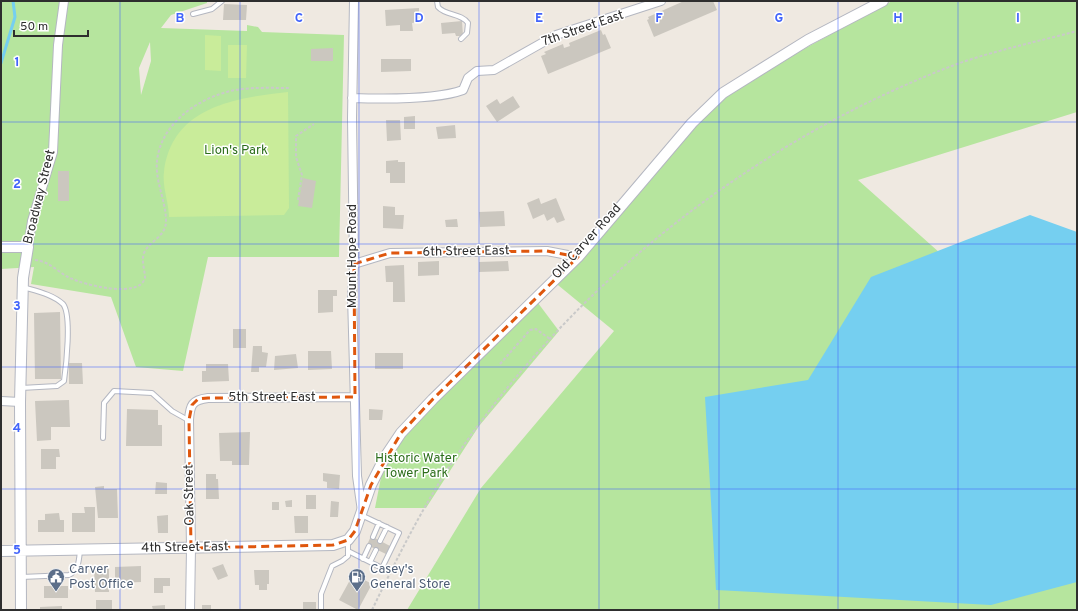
<svg xmlns="http://www.w3.org/2000/svg" width="1078" height="611" viewBox="0 0 1078 611" font-family="Overpass,sans-serif">
  <style>
    .green { fill: #b6e59e; fill-rule: evenodd }
    .pitch { fill: #c9ec9a }
    .water { fill: #75cff0 }
    .lines { fill: none; stroke-linecap: round; stroke-linejoin: round }
    .stream { stroke: #75cff0; stroke-width: 3 }
    .building { fill: #cbc7bf }
    .service-casing { stroke: #b4b7c1; stroke-width: 6 }
    .minor-casing { stroke: #b4b7c1; stroke-width: 10 }
    .tertiary-casing { stroke: #b4b7c1; stroke-width: 12 }
    .path { stroke: #c9c9c9; stroke-width: 2; stroke-dasharray: 3 2; stroke-linecap: butt }
    .service { stroke: #fff; stroke-width: 4 }
    .minor { stroke: #fff; stroke-width: 8 }
    .tertiary { stroke: #fff; stroke-width: 10 }
    .marked { fill: none; stroke: #df570e; stroke-width: 3; stroke-dasharray: 8 5; stroke-linejoin: round }
    .grid { fill: none; stroke: #4264fb; stroke-width: 1; stroke-opacity: 0.55 }
    .labels { text-anchor: middle; dominant-baseline: central; stroke-width: 3; stroke-linejoin: round; paint-order: stroke }
    .street-label { font-size: 13px; fill: #2e2e2e; stroke: #fff }
    .park-label { font-size: 13px; fill: #2c6e1b; stroke: #fff }
    .service-label { font-size: 13px; fill: #4e5e75; stroke: #fff; text-anchor: start }
    .grid-label { font-size: 13px; text-anchor: middle; font-weight: bold; fill: #4264fb; stroke: #fff; stroke-width: 3; stroke-linejoin: round; paint-order: stroke }
  </style>
  <rect width="100%" height="100%" fill="#efe9e1"/>
  <path class="green" d="M1 1H207V3L171 15 161 28 247 31V25L258 27 262 32 344 35 339 257H208L183 371 136 367 111 297 31 284 34 267 1 269ZM150 42 151 61 141 95 139 68Z
    M892 1H1077V112L858 180 1077 375V610H407L481 488 614 331 553 281 723 93Z
    M535 299 559 331 479 426 426 508H375L385 457Z"/>
  <path class="pitch" d="M205 35 221 36V71L205 70Z
    M228 45H247L246 78H228Z
    M288 92 289 208 284 215 169 217C169 203 162 186 164 172 172 107 234 98 288 92Z"/>
  <path class="water" d="M1030 215 1077 232V582L991 605 716 590 705 397 808 380 871 277Z"/>
  <g class="lines">
    <path class="stream" d="M1 63 15 17 13 1"/>
  </g>
  <path class="building" d="M684 1H713L717 10 654 37 647 20 649 19 648 17Z
    M224 4 247 5 246 20H223Z
    M419 8V22L412 23 413 31H400V25L386 26 385 10Z
    M462 21 463 36H456L455 33 442 34 441 23Z
    M601 30 603 35 605 34 611 48 548 74 541 56 546 54 544 52 563 44 564 48 570 46 569 43Z
    M333 48V61H311V49Z
    M381 59H411V71L381 72Z
    M513 96 520 107 497 122 486 106 497 99 500 104Z
    M415 116V129H404V117Z
    M386 120H400L401 140 387 141Z
    M455 125 456 138 438 139 436 127Z
    M398 160V162H405V183H390V173H386V161Z
    M58 171H69V201H58Z
    M303 178 316 181 312 208 298 206Z
    M539 198 541 204 556 198 565 220 557 223 554 217 547 221 544 214 533 219 527 203Z
    M383 206 395 207V215H404L403 229 383 228Z
    M504 211 505 226 480 227 479 212Z
    M457 219 458 227H446L445 220Z
    M439 261V275L418 276V262Z
    M508 261 509 271 479 272V262Z
    M404 265 405 302H393V282H386L385 266Z
    M318 290H337V296H333V312L318 313Z
    M60 312 61 379H35L34 313Z
    M233 329H246V348H233Z
    M253 346H262V352L268 353 266 367H259V372H251Z
    M308 351H331L332 369 308 370Z
    M375 353H403V369H375Z
    M296 354 298 368 274 370 275 356Z
    M69 363H82L83 384H69Z
    M206 364H228L229 381 202 382V371H206Z
    M69 400 70 427H51V440L37 441 35 401Z
    M127 409 158 410V425H162V446H126Z
    M369 409 383 410 382 420H369Z
    M250 432 249 465H232V461H220L219 433Z
    M41 449H59L60 457H56V469H41Z
    M323 473 340 475 339 489 327 488V482L323 481Z
    M206 474H216V479H218L219 499H206Z
    M156 482 167 483V494H155Z
    M104 486V489H117L118 518H98L95 487Z
    M306 495H316V509H306Z
    M292 500V507H286L285 501Z
    M331 501 339 502 338 517H330Z
    M272 502H279V510H272Z
    M84 507H95V532H72V513H85Z
    M59 513 60 520H64V532H38V520H45V514Z
    M168 515V533H158L157 516Z
    M294 516H308V533H295Z
    M371 536 390 546 386 554 367 545Z
    M223 564 228 576 218 580 212 568Z
    M141 566V582L115 583V567Z
    M94 568H109V592H95Z
    M254 570H269V584H267V590H259V585H255Z
    M359 577 372 584 358 610 339 600 350 580Z
    M154 578H170V586H163V593H154Z
    M44 586H68V598H44Z
    M96 600H112V610H96Z
    M303 602H316V610H303Z
    M165 605V610H153L152 606Z
    M202 605H211V610H202Z
    M62 606V610H40V607Z"/>
  <g class="lines">
    <g class="service-casing">
      <path id="service" d="M437 1 438 7C446 16 461 13 468 23L467 33 461 39
        M193 14 212 9 222 1
        M21 388 57 386 64 381C66 367 72 315 63 304 52 294 36 291 23 287
        M103 438 104 403 114 391 152 393 172 411 188 420
        M373 537 379 523
        M380 541 387 527
        M348 551 382 568 399 533 361 515
        M363 559 369 546
        M370 562 376 550
        M21 577 69 575C79 570 79 560 80 550
        M321 610V594L332 566 342 561 348 556V542"/>
    </g>
    <g class="minor-casing">
      <path id="minor" d="M354 1 352 118 354 264 352 296 357 476 362 511
        M352 98C382 99 436 100 463 90L468 78 477 71 494 70 556 35 661 1
        M28 247 32 221 53 152 58 45 64 1
        M354 264 390 253 547 251 578 257
        M1 401 20 402
        M190 610 191 548 189 420C190 405 192 400 208 398L355 397"/>
    </g>
    <g class="tertiary-casing">
      <path id="tertiary" d="M1 247H28L23 278 20 402 21 610
        M1 551 333 545 348 540 355 531 371 485 385 457 401 433 433 399 578 257 692 123 723 93 808 40 883 1"/>
    </g>
    <path class="path" d="M298 200 302 175 296 157V136L314 124
      M35 260C49 261 59 273 70 278 85 285 139 299 145 278 145 270 141 261 144 253 149 241 166 237 166 221 166 201 155 182 157 161 161 122 200 97 235 90 253 87 272 88 290 88
      M500 364 530 330 536 329 550 339
      M372 610C398 556 425 502 459 452 579 279 753 143 949 67 988 52 1036 42 1077 31"/>
    <use href="#service" class="service"/>
    <use href="#minor" class="minor"/>
    <use href="#tertiary" class="tertiary"/>
  </g>
  <path class="marked" d="M547 251 578 257 433 399 401 433 371 485 355 531 348 540 333 545 191 548 189 420 192 405 198 399 208 398 355 397 354 264 390 253Z"/>
  <path class="grid" d="M120 1V610M240 1V610M359 1V610M479 1V610M599 1V610M719 1V610M838 1V610M958 1V610M1 122H1077M1 244H1077M1 367H1077M1 489H1077"/>
  <defs>
    <g id="civic-pin" transform="scale(0.9)"><path d="M0 17L-7.5 6A9.5 9.5 0 1 1 7.5 6Z" fill="#5c6f8a" stroke="#fff"/><path d="M-.6-6.5H3V-4.5H.6V-3L4-1V1h2V6H-6V1h2V-1L-.6-3ZM-1.2 2.5V6h2.4V2.5Z" fill="#fff"/></g>
    <g id="fuel-pin" transform="scale(0.9)"><path d="M0 17L-7.5 6A9.5 9.5 0 1 1 7.5 6Z" fill="#5c6f8a" stroke="#fff"/><path d="M-5.5-6h7V0h2V4h1.3V-2.5L3-4.5l.8-.8L6-3V5H2.5V1h-1V6h-7ZM-4.2-4.7v3.2H.2V-4.7Z" fill="#fff"/></g>
  </defs>
  <g fill-rule="evenodd">
    <use href="#civic-pin" x="56" y="577"/>
    <use href="#fuel-pin" x="357" y="577"/>
  </g>
  <g class="labels">
    <g class="street-label">
      <text transform="translate(583 29) rotate(-19)">7th Street East</text>
      <text transform="translate(40 197) rotate(-76)">Broadway Street</text>
      <text transform="translate(587 242) rotate(-48)">Old Carver Road</text>
      <text transform="translate(466 252) rotate(-1)">6th Street East</text>
      <text transform="translate(353 256) rotate(-90)">Mount Hope Road</text>
      <text x="272" y="398">5th Street East</text>
      <text transform="translate(190 495) rotate(-91)">Oak Street</text>
      <text transform="translate(185 548) rotate(-1)">4th Street East</text>
    </g>
    <g class="park-label">
      <text x="236" y="151">Lion's Park</text>
      <text x="416" y="459">Historic Water<tspan x="416" dy="15">Tower Park</tspan></text>
    </g>
    <g class="service-label">
      <text x="69" y="570">Carver<tspan x="69" dy="15">Post Office</tspan></text>
      <text x="370" y="570">Casey's<tspan x="370" dy="15">General Store</tspan></text>
    </g>
  </g>
  <g class="grid-label">
    <text x="180" y="22">B</text>
    <text x="299" y="22">C</text>
    <text x="419" y="22">D</text>
    <text x="539" y="22">E</text>
    <text x="659" y="22">F</text>
    <text x="779" y="22">G</text>
    <text x="898" y="22">H</text>
    <text x="1018" y="22">I</text>
    <text x="17" y="66">1</text>
    <text x="17" y="188">2</text>
    <text x="17" y="310">3</text>
    <text x="17" y="432">4</text>
    <text x="17" y="554">5</text>
  </g>
  <rect width="1078" height="611" fill="none" stroke="#2e2e2e" stroke-width="4"/>
  <path d="M14 30v6h74v-6" fill="none" stroke="#2e2e2e" stroke-width="2"/>
  <text x="20" y="30" font-size="12" fill="#2e2e2e" stroke="#ffffff" stroke-width="3" paint-order="stroke">50 m</text>
</svg>
